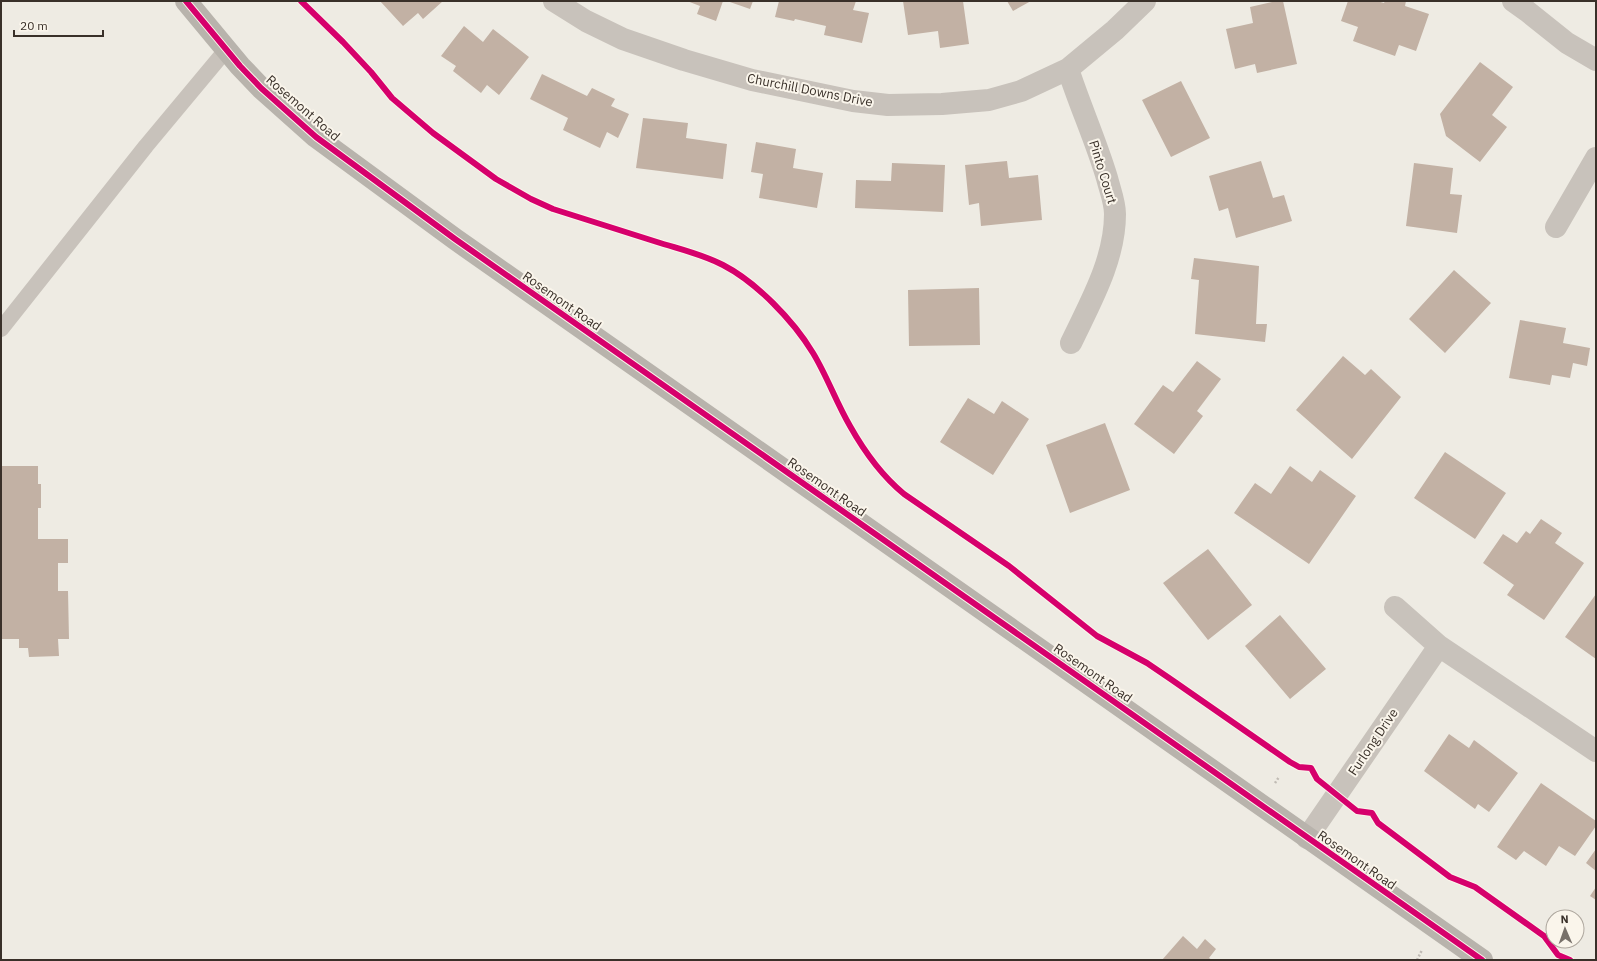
<svg xmlns="http://www.w3.org/2000/svg" width="1597" height="961" viewBox="0 0 1597 961" font-family="'IBM Plex Sans',sans-serif">
  <style>
    .building { fill: #c2b1a4 }
    .lines { fill: none; stroke-linecap: round; stroke-linejoin: round }
    .path { stroke: #c0bbb4; stroke-width: 2.5; stroke-dasharray: 2 2; stroke-linecap: butt }
    .lane { stroke: #c8c2bb; stroke-width: 16 }
    .street { stroke: #c8c2bb; stroke-width: 22 }
    .secondary { stroke: #b8b3ac; stroke-width: 22 }
    .cycleway-casing { stroke: #faf5eb; stroke-width: 8 }
    .cycleway { stroke: #d6006c; stroke-width: 6 }
    .labels { text-anchor: middle; dominant-baseline: central; stroke-width: 4; stroke-linejoin: round; paint-order: stroke }
    .street-label { font-size: 13px; fill: #393029; stroke: #faf5eb }
  </style>
  <rect width="100%" height="100%" fill="#eeebe3"/>
  <path class="building" d="M380 1H443L423 19 418 13 403 26Z
    M687 1H723L716 21 697 14 700 6Z
    M727 1H753L750 9Z
    M779 1H856L853 10 869 13 862 43 824 35 826 26 795 19 794 21 775 17Z
    M903 1H963L969 44 940 48 938 31 908 35Z
    M1007 1H1031L1013 11Z
    M1276 1H1283L1297 64 1257 73 1255 64 1235 69 1226 29 1253 23 1250 7Z
    M1348 1H1377L1384 3 1385 1H1406L1405 6 1429 14 1416 51 1399 45 1395 56 1353 41 1358 27 1341 21Z
    M464 26 483 42 493 29 529 57 499 95 487 85 481 93 453 71 456 66 441 56Z
    M1480 62 1513 87 1492 115 1507 127 1480 162 1446 136 1440 114Z
    M542 74 587 96 592 88 615 99 611 106 629 114 618 138 607 132 600 148 563 130 568 118 530 99Z
    M1181 81 1210 138 1171 157 1142 100Z
    M643 118 688 123 686 138 727 144 723 179 636 168Z
    M756 142 796 149 793 168 823 173 817 208 759 198 763 174 751 172Z
    M1007 161 1009 178 1038 175 1042 220 981 226 979 203 969 205 965 165Z
    M1261 161 1273 198 1284 195 1292 221 1236 238 1228 208 1219 211 1209 176Z
    M892 163 945 165 943 212 855 208 856 180 891 181Z
    M1414 163 1453 168 1450 194 1462 195 1457 233 1406 226Z
    M1194 258 1259 266 1256 324H1267L1265 342 1195 334 1199 280 1191 279Z
    M1454 270 1491 303 1445 353 1409 319Z
    M979 288 980 345 909 346 908 290Z
    M1520 320 1566 328 1563 343 1590 348 1587 366 1573 363 1570 378 1552 375 1550 385 1509 378Z
    M1343 356 1365 375 1371 369 1401 397 1352 459 1296 410Z
    M1197 361 1221 379 1197 411 1203 416 1174 454 1134 424 1163 385 1173 392Z
    M968 398 994 414 1002 401 1029 419 993 475 940 442Z
    M1105 423 1130 490 1070 513 1046 445Z
    M1445 452 1506 493 1475 539 1414 498Z
    M1 466H38V484H41V508H38V539H68V563H58V591H68L69 639H58L59 656 29 657 28 648H19V639H1Z
    M1290 466 1312 482 1320 470 1356 496 1309 564 1234 513 1255 483 1271 494Z
    M1541 519 1562 533 1555 543 1584 563 1544 620 1507 595 1514 585 1483 563 1503 534 1517 543 1526 531 1530 534Z
    M1208 549 1252 605 1208 640 1163 583Z
    M1596 594V659L1565 637Z
    M1280 615 1326 669 1290 699 1245 646Z
    M1449 734 1469 748 1474 740 1518 773 1489 812 1478 804 1475 809 1424 771Z
    M1541 783 1596 821V826L1575 856 1559 846 1546 866 1524 851 1516 860 1497 847Z
    M1596 849V871L1586 863Z
    M1596 887V900L1590 896Z
    M1183 936 1197 949 1205 939 1216 949 1209 958 1212 960H1162Z"/>
  <g class="lines">
    <path class="path" d="M1275 783 1279 777
      M1417 960 1422 950"/>
    <path class="lane" d="M1 329 146 146 226 50"/>
    <path class="street" d="M554 1 586 21 623 39 684 60 752 80 853 101 888 105 942 104 989 100 1021 91 1068 69 1115 30 1145 1
      M1513 1 1527 11 1567 43 1596 60
      M1068 69C1080 106 1096 141 1107 178 1110 190 1115 202 1115 214 1115 260 1090 303 1071 343
      M1556 227 1596 158
      M1395 607 1439 646 1596 751
      M1307 838 1439 646"/>
    <path class="secondary" d="M186 1 240 66 261 88 316 137 455 239 1482 960"/>
    <g class="cycleway-casing">
      <path id="cycleway" d="M186 1 240 66 261 88 316 137 455 239 1482 960
        M301 1 343 42 371 72 392 98 433 133 496 179 531 199 553 209C588 220 623 231 657 242 679 249 702 254 723 265 756 282 793 320 813 353 827 376 836 402 850 426 864 451 881 475 904 494L1009 566 1097 636 1147 663 1172 680 1290 762 1299 767 1311 768 1317 779 1357 811 1372 813 1378 823 1450 877 1475 887 1544 936 1558 955 1570 960"/>
    </g>
    <use href="#cycleway" class="cycleway"/>
  </g>
  <g class="labels">
    <g class="street-label">
      <text transform="translate(810 90) rotate(11)">Churchill Downs Drive</text>
      <text transform="translate(303 108) rotate(41)">Rosemont Road</text>
      <text transform="translate(1103 172) rotate(73)">Pinto Court</text>
      <text transform="translate(562 301) rotate(35)">Rosemont Road</text>
      <text transform="translate(827 487) rotate(35)">Rosemont Road</text>
      <text transform="translate(1093 673) rotate(35)">Rosemont Road</text>
      <text transform="translate(1373 742) rotate(-56)">Furlong Drive</text>
      <text transform="translate(1357 860) rotate(35)">Rosemont Road</text>
    </g>
  </g>
  <rect width="1597" height="961" fill="none" stroke="#393029" stroke-width="4"/>
  <g transform="translate(1565 929) rotate(358)"><circle r="19" fill="#faf5eb" stroke="#ada69d"/>
  <path d="M0-3L7 15L0 10L-7 15Z" fill="#78716a"/>
  <text y="-6" font-size="11" font-weight="bold" text-anchor="middle" fill="#393029">N</text>
  </g>
  <path d="M14 30v6h89v-6" fill="none" stroke="#393029" stroke-width="2"/>
  <text x="20" y="30" font-size="12" fill="#393029" stroke="#faf5eb" stroke-width="3" paint-order="stroke">20 m</text>
</svg>
